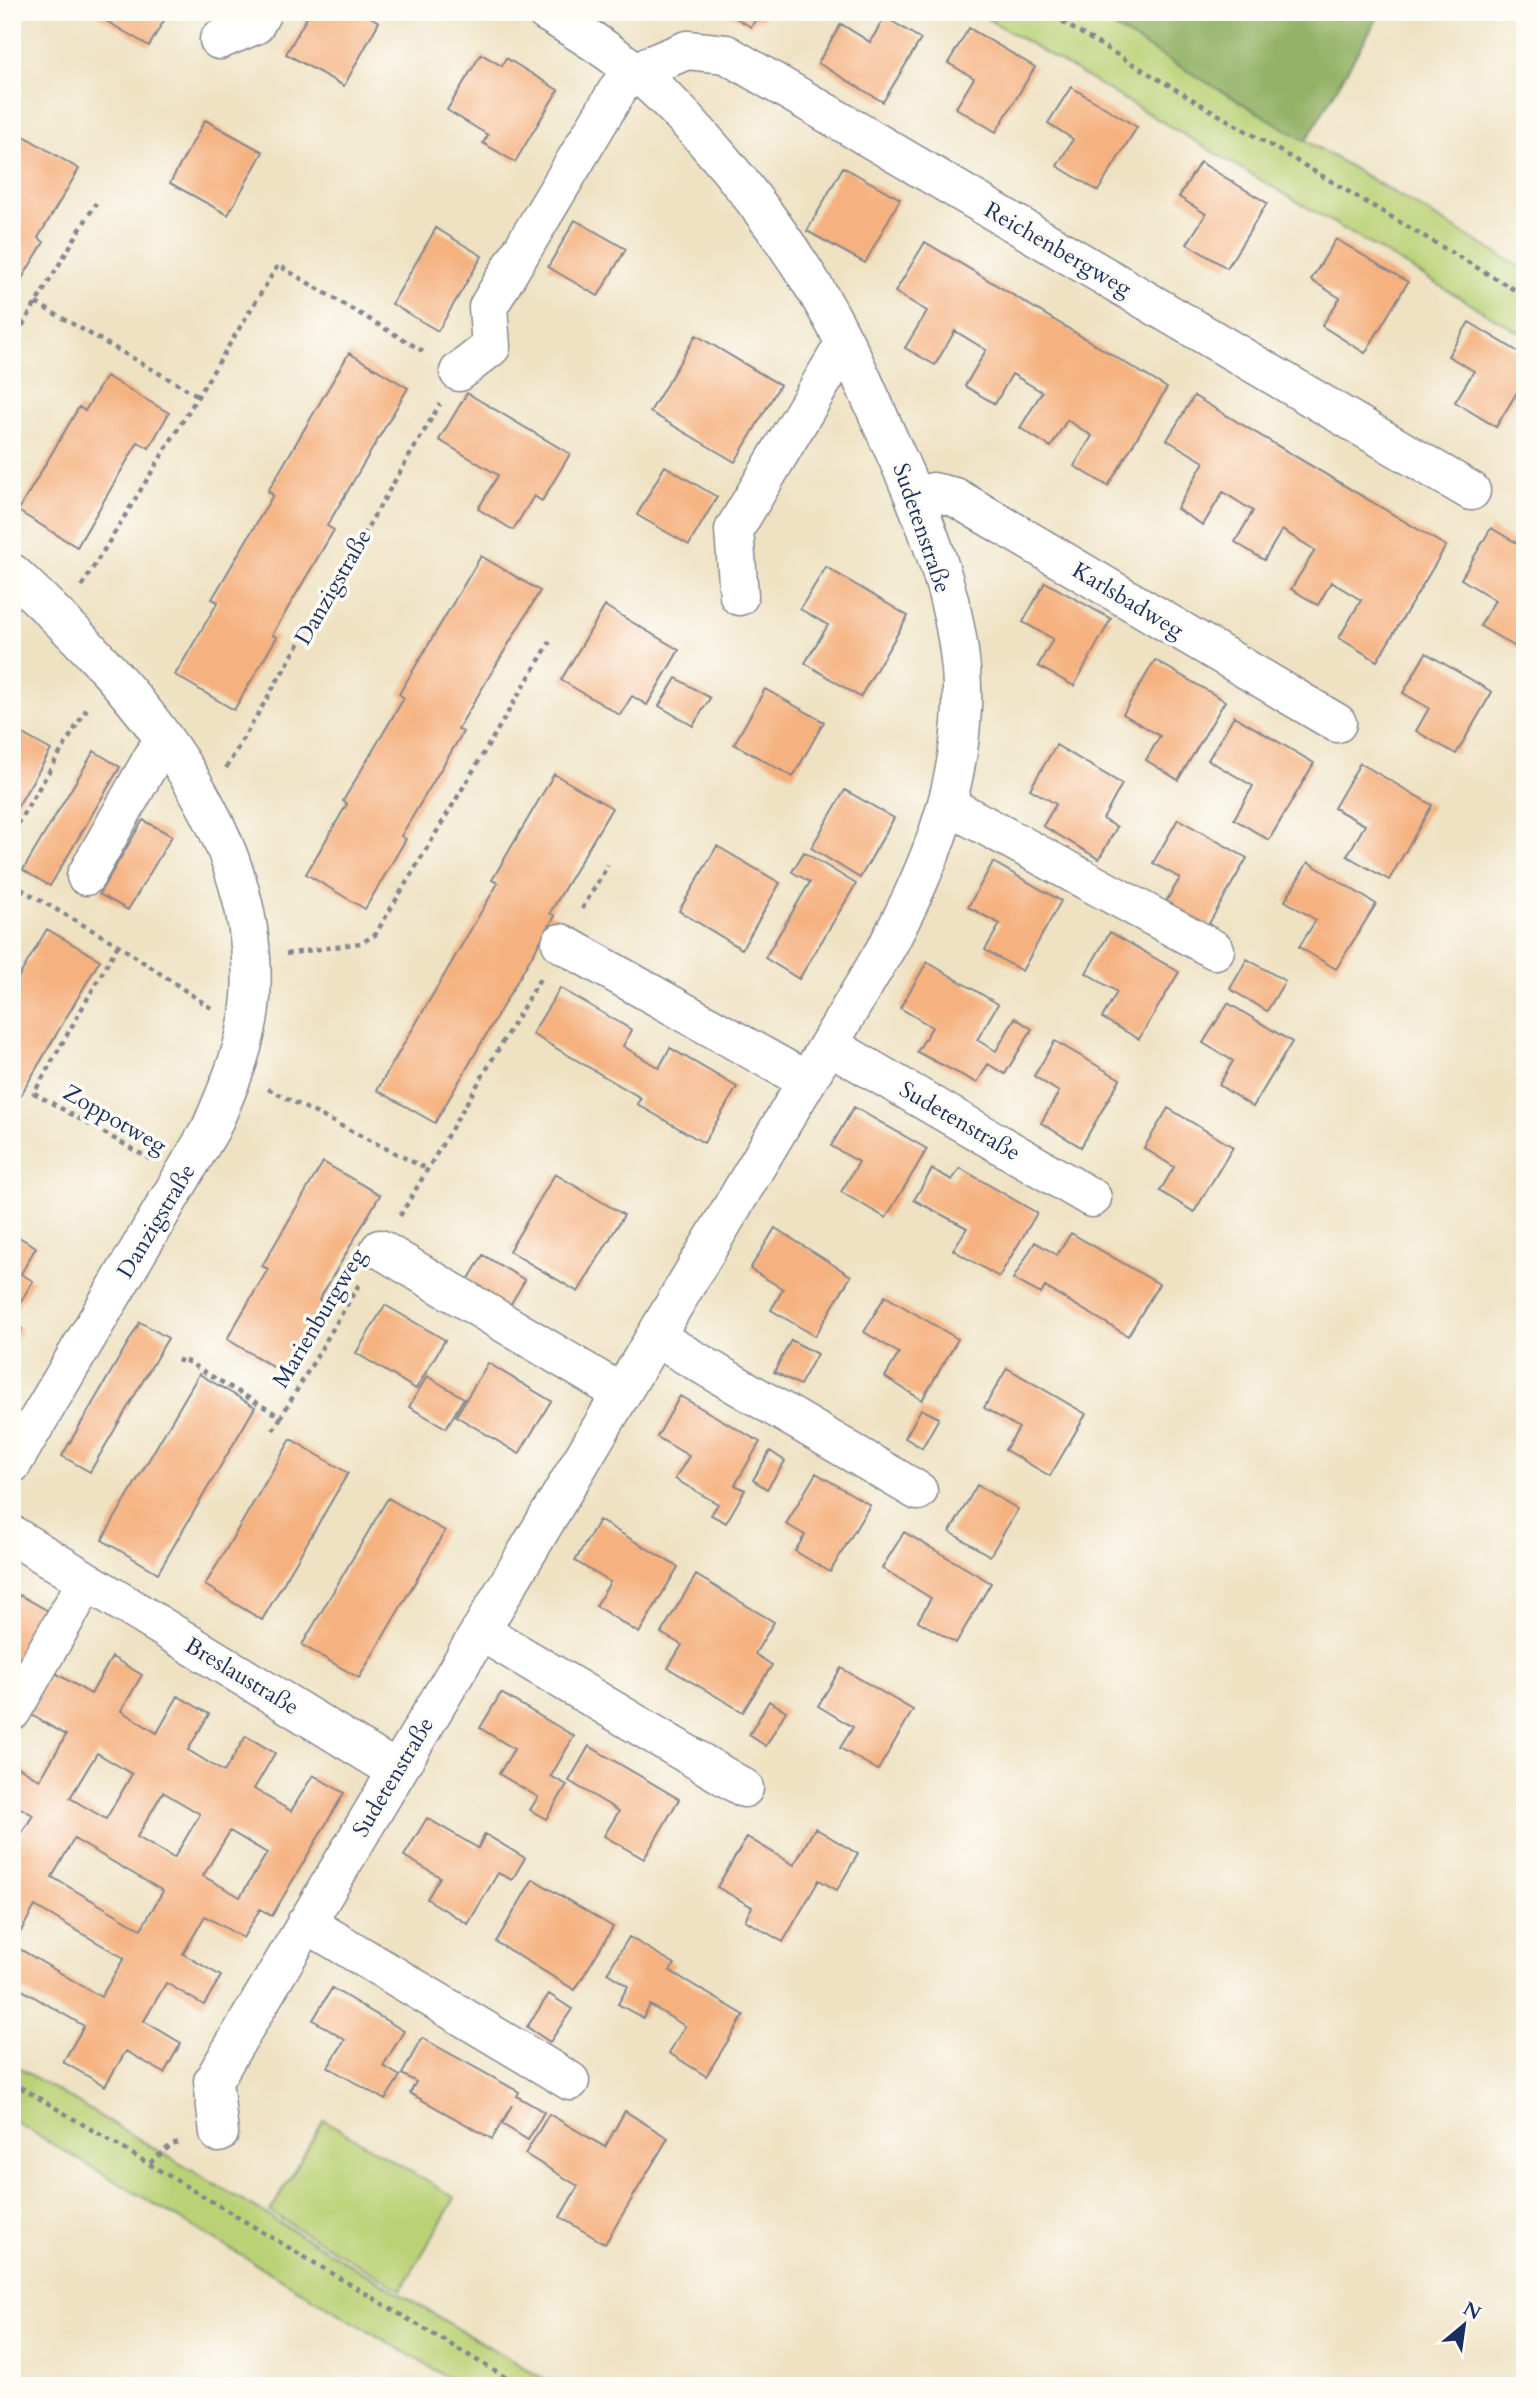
<svg xmlns="http://www.w3.org/2000/svg" width="1537" height="2398" viewBox="0 0 1537 2398" font-family="Cardo,serif">
  <style>
    .green { fill: #bbd176; stroke: #6b806a; stroke-width: 2 }
    .forest { fill: #94b367; stroke: #587162; stroke-width: 2 }
    .building { fill: #f5b17f; fill-rule: evenodd }
    .lines { fill: none; stroke-linecap: round; stroke-linejoin: round }
    .minor-casing { stroke: #858890; stroke-width: 41 }
    .path { stroke: #858890; stroke-width: 4.5; stroke-dasharray: 5 5; stroke-linecap: butt }
    .minor { stroke: #fff; stroke-width: 38 }
    .labels { text-anchor: middle; dominant-baseline: central; stroke-width: 7; stroke-linejoin: round; paint-order: stroke }
    .street-label { font-size: 23px; fill: #1b2f5e; stroke: #fdfcf7 }
  </style>
  <rect width="100%" height="100%" fill="#fdfcf7"/>
  <filter id="ink" filterUnits="userSpaceOnUse"><feTurbulence type="fractalNoise" baseFrequency=".0143" numOctaves="2"/><feDisplacementMap in="SourceGraphic" scale="14" xChannelSelector="R" yChannelSelector="G"/><feConvolveMatrix kernelMatrix="1 2 1 2 8 2 1 2 1" color-interpolation-filters="sRGB"/></filter>
  <filter id="wash" filterUnits="userSpaceOnUse"><feTurbulence type="fractalNoise" baseFrequency=".00686" numOctaves="4" result="noise"/><feDisplacementMap in="SourceGraphic" scale="28" xChannelSelector="R" yChannelSelector="G"/><feGaussianBlur stdDeviation="1.57" result="paint"/><feColorMatrix in="noise" values="0 0 0 0 0 0 0 0 0 0 0 0 0 0 0 0 0 1.4 0 .05"/><feComposite in="paint" operator="in"/></filter>
  <g filter="url(#wash)">
    <rect width="100%" height="100%" fill="#efe2c2"/>
    <path class="green" d="M976 12H1088L1525 270V336Z
      M12 2064 555 2386H462L12 2120Z
      M324 2120 455 2198 401 2290 270 2212Z"/>
    <path class="forest" d="M1088 12H1381L1306 141Z"/>
    <g id="blocks">
      <path class="building" d="M91 12H169L149 46Z
        M310 12H362L379 22 344 86 286 54Z
        M726 12H767L761 21 756 19 751 27Z
        M885 17 921 39 883 102 818 63 841 24 870 42Z
        M969 28 1035 67 996 132 956 108 974 78 948 63Z
        M481 54 502 66 506 58 558 90 515 162 483 143 488 135 447 110Z
        M1071 87 1137 127 1098 191 1057 166 1073 139 1048 123Z
        M205 120 263 152 228 215 170 183Z
        M19 133 79 169 38 238 44 242 12 295V144Z
        M1200 162 1267 203 1227 268 1187 244 1206 214 1179 197Z
        M843 167 900 199 865 263 807 231Z
        M575 220 626 249 598 296 548 267Z
        M436 228 482 256 438 331 392 304Z
        M1336 239 1408 282 1365 353 1322 326 1340 298 1311 280Z
        M925 242 1167 388 1108 486 1074 466 1092 436 1067 420 1051 447 1020 428 1042 392 1012 374 995 404 965 386 986 350 955 331 935 365 905 348 927 311 895 292Z
        M1469 322 1525 356V379L1496 427 1455 402 1474 371 1448 356Z
        M696 335 780 385 735 462 650 412Z
        M349 353 408 388 327 526 334 530 272 635 277 637 234 710 175 675 218 602 212 599 273 495 268 491Z
        M106 376 169 413 149 448 138 442 77 547 18 511 79 407 85 411Z
        M467 393 570 454 542 501 534 496 513 530 478 509 498 475 439 440Z
        M1194 396 1446 546 1377 661 1339 638 1361 600 1331 582 1318 605 1291 589 1315 550 1282 530 1264 560 1235 542 1253 511 1223 492 1203 525 1177 509 1204 462 1167 440Z
        M665 466 717 497 689 545 637 515Z
        M1491 528 1525 548V639L1519 649 1480 626 1495 600 1461 579Z
        M481 556 540 591 458 729 463 732 401 836 406 839 365 909 306 874 347 804 343 801 404 698 399 694Z
        M826 567 908 616 860 697 805 663 828 625 800 609Z
        M1045 582 1111 619 1074 686 1038 666 1053 639 1023 622Z
        M605 606 679 650 647 705 632 696 620 715 561 680Z
        M1426 653 1492 692 1456 754 1416 731 1429 708 1403 693Z
        M1155 660 1225 701 1178 780 1146 760 1160 736 1123 714Z
        M676 678 710 698 693 726 659 706Z
        M765 689 824 722 793 777 734 744Z
        M1234 716 1314 763 1269 840 1234 819 1253 786 1208 760Z
        M12 728 51 750 12 816Z
        M1056 745 1122 784 1103 819 1117 827 1099 859 1043 826 1056 804 1030 789Z
        M94 751 120 767 50 886 23 870Z
        M1360 763 1432 805 1389 880 1347 856 1365 825 1334 808Z
        M554 774 612 808 550 913 555 916 435 1123 377 1090 498 883 492 880Z
        M845 790 894 818 860 878 811 848Z
        M1178 819 1247 858 1207 927 1165 903 1180 878 1153 863Z
        M143 820 172 836 128 910 99 894Z
        M717 846 780 883 742 949 679 911Z
        M804 852 856 884 799 979 765 958 810 882 792 872Z
        M993 862 1061 901 1022 971 985 950 1000 924 968 907Z
        M1308 862 1376 904 1336 969 1299 947 1316 920 1285 901Z
        M47 929 100 960 12 1110V988Z
        M1110 932 1179 972 1139 1039 1102 1018 1117 992 1086 973Z
        M1247 959 1285 981 1267 1011 1230 989Z
        M927 962 998 1004 977 1040 996 1051 1015 1018 1032 1029 1005 1074 988 1064 977 1083 917 1052 932 1027 900 1008Z
        M560 988 632 1030 623 1046 659 1068 670 1048 737 1087 704 1143 637 1104 641 1098 532 1034Z
        M1228 1003 1292 1042 1253 1107 1219 1085 1233 1061 1203 1043Z
        M1055 1041 1120 1079 1081 1147 1041 1123 1059 1092 1034 1076Z
        M854 1107 927 1149 886 1218 841 1192 859 1162 831 1146Z
        M1168 1108 1233 1147 1194 1212 1160 1191 1174 1167 1144 1148Z
        M323 1162 380 1195 319 1300 326 1304 285 1374 227 1339 268 1269 262 1266Z
        M960 1168 1037 1213 999 1277 953 1250 967 1228 914 1200 932 1169 952 1180Z
        M555 1174 624 1215 578 1292 509 1251Z
        M775 1228 851 1276 815 1336 771 1310 783 1289 750 1269Z
        M12 1233 36 1247 21 1274 33 1281 12 1316Z
        M1071 1233 1159 1284 1128 1336 1045 1287 1041 1294 1013 1279 1035 1242 1057 1255Z
        M483 1255 525 1280 506 1312 464 1287Z
        M885 1296 958 1339 922 1400 885 1377 899 1353 864 1332Z
        M385 1305 445 1340 416 1389 356 1353Z
        M140 1322 168 1338 90 1472 62 1456Z
        M12 1323 22 1329 12 1346Z
        M791 1340 817 1354 800 1385 774 1372Z
        M488 1363 551 1401 519 1454 456 1416Z
        M1007 1368 1086 1414 1050 1476 1005 1450 1019 1428 984 1408Z
        M199 1374 255 1407 158 1573 102 1540Z
        M427 1376 464 1398 446 1428 409 1407Z
        M680 1396 760 1442 735 1485 745 1490 726 1523 711 1515 718 1504 675 1479 689 1456 657 1437Z
        M921 1409 939 1418 922 1448 905 1438Z
        M291 1439 348 1473 262 1620 205 1585Z
        M770 1451 785 1461 767 1489 753 1480Z
        M816 1473 870 1505 830 1572 795 1551 805 1535 786 1524Z
        M977 1485 1018 1509 990 1556 950 1532Z
        M388 1498 445 1531 359 1678 302 1645Z
        M599 1520 678 1567 639 1633 596 1606 610 1582 575 1561Z
        M904 1532 991 1583 956 1643 918 1621 931 1598 882 1568Z
        M696 1575 774 1622 755 1654 772 1665 743 1712 668 1668 682 1645 661 1633Z
        M20 1595 52 1613 12 1680V1608Z
        M112 1657 142 1675 121 1711 157 1733 178 1696 209 1714 188 1750 224 1772 246 1736 275 1753 254 1789 291 1811 313 1775 344 1793 272 1916 260 1909 243 1938 205 1916 183 1954 221 1976 204 2005 166 1983 144 2021 181 2043 164 2073 126 2051 105 2086 63 2062 84 2026 12 1984V1849L33 1815 12 1803V1766L14 1764 40 1780 66 1735 28 1713 52 1671 91 1694ZM97 1753 132 1774 106 1819 70 1798ZM163 1792 200 1814 174 1858 137 1837ZM230 1831 267 1853 240 1897 203 1876ZM74 1839 163 1891 141 1929 52 1877ZM35 1906 124 1958 101 1997 13 1945Z
        M841 1668 913 1710 878 1770 840 1748 853 1727 818 1706Z
        M501 1693 574 1736 551 1776 567 1785 546 1819 530 1810 538 1797 499 1774 514 1749 480 1728Z
        M769 1701 786 1711 766 1746 749 1735Z
        M589 1746 679 1799 644 1859 604 1836 619 1811 569 1781Z
        M427 1818 478 1848 485 1834 525 1858 512 1880 498 1873 468 1924 427 1899 440 1877 404 1856Z
        M815 1828 858 1854 837 1890 819 1880 783 1942 745 1920 752 1907 717 1887 747 1837 794 1865Z
        M533 1879 613 1927 575 1990 496 1942Z
        M629 1937 675 1964 670 1971 744 2015 706 2076 669 2053 685 2026 650 2005 643 2018 618 2004 628 1986 607 1973Z
        M332 1988 404 2031 383 2066 400 2076 385 2100 328 2067 345 2040 313 2020Z
        M549 1994 572 2009 550 2042 527 2027Z
        M422 2038 519 2092 517 2096 544 2112 528 2140 502 2124 512 2105 492 2139 410 2093 416 2082 402 2074Z
        M625 2111 668 2138 605 2244 560 2217 578 2186 525 2154 549 2114 605 2147Z"/>
    </g>
  </g>
  <g filter="url(#ink)">
    <use href="#blocks" fill-opacity="0" stroke="#858890" stroke-width="2"/>
    <g class="lines">
      <g class="minor-casing">
        <path id="minor" d="M219 40 255 25 262 12
          M459 372 491 347 488 307 620 86 636 71 687 50 726 54 1471 491
          M915 497 933 492 955 497 1337 723
          M12 573C129 682 262 825 251 997 248 1044 229 1086 211 1128L12 1464
          M739 596 734 530 845 343
          M949 806 1215 950
          M86 876 163 739
          M561 943 807 1081
          M829 1045 1092 1198
          M380 1249 621 1393
          M655 1337 918 1491
          M12 1535 397 1771
          M480 1631 744 1788
          M12 1711 87 1581
          M306 1923 570 2081
          M219 2133 213 2081 889 943C929 867 959 793 962 706 965 619 927 522 891 444 876 411 862 377 846 345 806 264 743 180 681 114 642 72 595 41 546 12"/>
      </g>
      <path class="path" d="M1045 12 1525 296
        M36 303 197 395
        M12 343 96 203
        M82 586 278 265 426 353
        M226 768 440 404
        M12 833 89 705
        M12 884 118 945 211 1008
        M582 909 608 865
        M118 945 34 1093 150 1159
        M286 954 361 943 375 935 550 642
        M268 1089 427 1169
        M400 1216 541 977
        M179 1363 181 1358 281 1417 361 1281
        M273 1430 281 1417
        M12 2082 520 2386
        M150 2163 171 2145 183 2142"/>
      <use href="#minor" class="minor"/>
    </g>
  </g>
  <g class="labels">
    <g class="street-label">
      <text transform="translate(1058 249) rotate(30)">Reichenbergweg</text>
      <text transform="translate(922 528) rotate(71)">Sudetenstraße</text>
      <text transform="translate(333 587) rotate(-60)">Danzigstraße</text>
      <text transform="translate(1128 600) rotate(31)">Karlsbadweg</text>
      <text transform="translate(115 1119) rotate(30)">Zoppotweg</text>
      <text transform="translate(960 1121) rotate(30)">Sudetenstraße</text>
      <text transform="translate(156 1221) rotate(-59)">Danzigstraße</text>
      <text transform="translate(319 1318) rotate(-59)">Marienburgweg</text>
      <text transform="translate(242 1676) rotate(31)">Breslaustraße</text>
      <text transform="translate(393 1777) rotate(-59)">Sudetenstraße</text>
    </g>
  </g>
  <rect width="1537" height="2398" fill="none" stroke="#fdfcf7" stroke-width="42"/>
  <g transform="translate(1464 2325) rotate(29)" stroke="#fdfcf7" stroke-width="5" paint-order="stroke">
  <path d="M0-5L12 26L0 18L-12 26Z" fill="#1b2f5e"/>
  <text y="-10" font-size="19" font-weight="bold" text-anchor="middle" fill="#1b2f5e">N</text>
  </g>
</svg>
